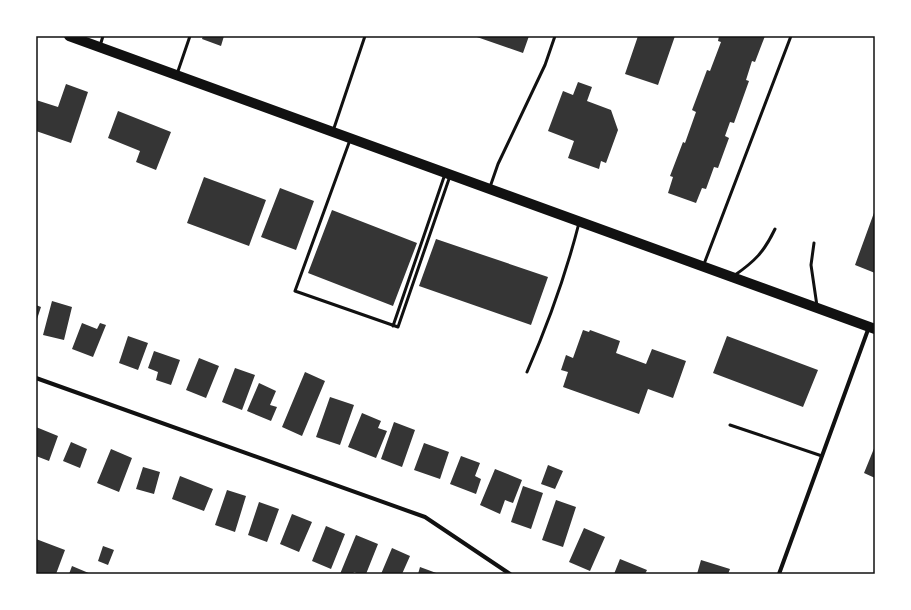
<svg xmlns="http://www.w3.org/2000/svg" width="911" height="610" viewBox="0 0 911 610" font-family="'Sofia Sans Condensed',sans-serif">
  <style>
    .building { fill: #353535 }
    .lines { fill: none; stroke-linecap: round; stroke-linejoin: round }
    .service { stroke: #111; stroke-width: 3 }
    .minor { stroke: #111; stroke-width: 4 }
    .primary { stroke: #111; stroke-width: 10 }
    .neatline { fill: none; stroke: #111; stroke-width: 1.5 }
  </style>
  <rect width="100%" height="100%" fill="#fff"/>
  <path class="building" d="M203 36H224L221 46 202 39Z
    M474 36H529L523 53Z
    M638 36H675L658 85 625 74Z
    M719 36H765L755 62 752 61 746 80 749 81 734 123 730 122 725 136 729 138 718 168 714 167 706 189 702 188 696 203 668 193 673 177 670 176 683 142 685 143 696 112 692 110 707 70 710 71 721 42 718 41Z
    M578 82 592 87 587 101 611 110 618 130 606 163 601 161 599 169 568 158 574 141 548 131 563 91 573 95Z
    M66 84 88 92 71 143 36 131V100L58 107Z
    M118 111 171 132 156 170 136 162 140 151 108 138Z
    M204 177 266 200 249 246 187 223Z
    M280 188 314 201 296 250 261 237Z
    M332 210 417 243 393 306 308 273Z
    M875 210V273L855 265Z
    M436 239 548 277 531 325 419 286Z
    M52 301 72 307 64 340 43 335Z
    M36 305 41 307 36 322Z
    M82 323 97 329 100 323 106 325 93 357 72 349Z
    M583 330 589 332 590 330 620 341 616 353 646 364 652 349 686 361 673 398 648 389 639 414 563 387 568 372 561 370 566 355 573 358Z
    M128 336 148 343 138 370 119 363Z
    M727 336 818 370 803 407 713 373Z
    M154 351 180 360 171 385 156 380 158 372 148 368Z
    M199 358 219 366 206 398 186 390Z
    M235 368 255 375 242 410 222 402Z
    M305 372 325 381 302 436 282 427Z
    M259 383 276 391 270 405 277 407 271 421 247 411Z
    M330 397 354 405 340 445 316 437Z
    M362 413 381 421 378 428 387 431 376 458 348 447Z
    M394 422 415 430 402 467 381 459Z
    M36 427 58 436 49 461 36 456Z
    M71 442 87 449 80 468 63 461Z
    M424 443 449 452 440 479 414 470Z
    M875 446V478L864 473Z
    M111 449 132 458 119 492 97 483Z
    M461 456 480 463 475 476 481 479 476 494 450 484Z
    M548 465 563 471 555 489 541 484Z
    M143 467 160 472 154 494 136 489Z
    M495 469 522 480 513 503 505 500 500 514 480 505Z
    M180 476 213 489 204 511 172 499Z
    M523 486 543 493 531 529 511 522Z
    M227 490 246 496 235 532 215 525Z
    M556 500 576 507 563 547 542 540Z
    M259 502 279 509 267 542 248 535Z
    M292 514 312 522 299 552 280 544Z
    M326 526 345 534 331 569 312 561Z
    M584 528 605 537 590 571 569 562Z
    M356 535 378 544 366 574H359L354 572 353 574H340Z
    M36 539 65 550 56 574H36Z
    M103 546 114 550 108 565 98 561Z
    M392 548 410 556 402 574H381Z
    M620 559 647 570 645 574H614Z
    M701 560 730 569 728 574H697Z
    M72 566 91 574H69Z
    M420 567 439 574H418Z"/>
  <g class="lines">
    <path class="service" d="M100 46 103 36
      M177 74 190 36
      M333 131 365 36
      M350 140 295 291 398 327 450 176
      M490 187 498 164 545 65 555 36
      M814 243 811 265 817 306
      M704 264 791 36
      M735 275C755 261 764 252 775 229
      M393 326 445 174
      M527 372C548 324 566 274 579 223
      M730 425 822 456"/>
    <path class="minor" d="M36 378 425 517 510 574
      M779 574 869 327"/>
    <path class="primary" d="M69 36 875 329"/>
  </g>
  <rect width="911" height="610" fill="none" stroke="#ffffff" stroke-width="74"/>
  <rect x="37" y="37" width="837" height="536" class="neatline"/>
</svg>
